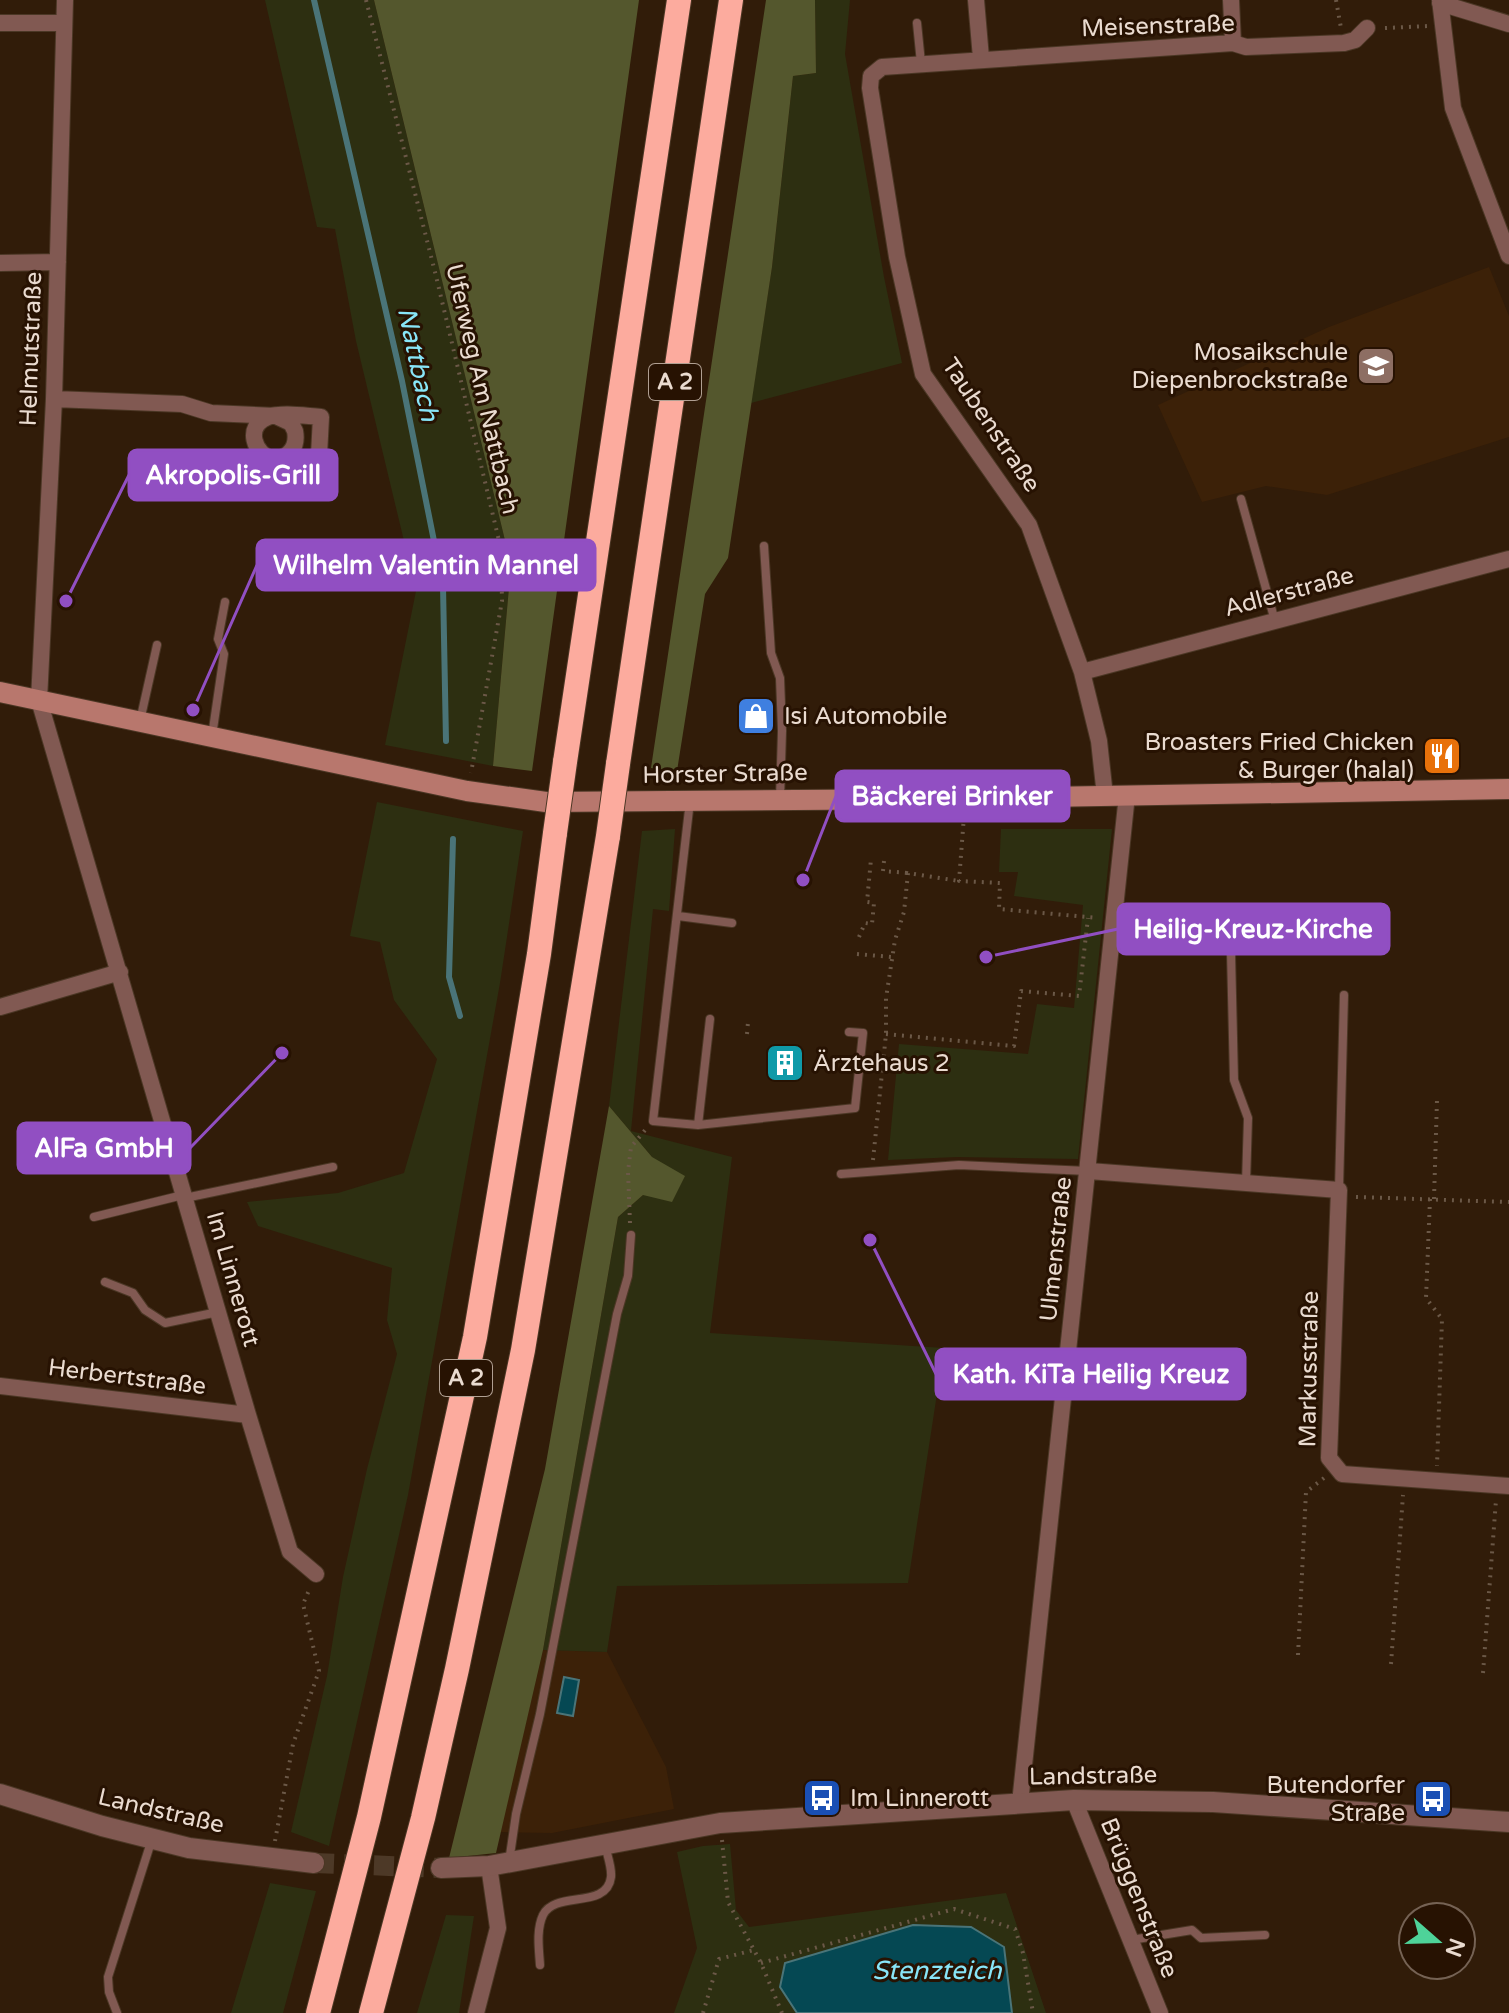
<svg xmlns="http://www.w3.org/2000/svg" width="1509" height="2013" viewBox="0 0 1509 2013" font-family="'Varela Round',sans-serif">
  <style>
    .built { fill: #3c2108 }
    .green { fill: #2d2f11 }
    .forest { fill: #54572d }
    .water { fill: #054853; stroke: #4a7478; stroke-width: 2 }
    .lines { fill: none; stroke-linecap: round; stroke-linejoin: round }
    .stream { stroke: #4a7478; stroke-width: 6 }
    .tertiary-tunnel { stroke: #4d3927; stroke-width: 20; stroke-dasharray: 20 10; stroke-linecap: butt }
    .service-casing { stroke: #4b3725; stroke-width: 10 }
    .minor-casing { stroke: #4b3725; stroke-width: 18 }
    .tertiary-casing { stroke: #4b3725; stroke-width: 22 }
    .secondary-casing { stroke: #4b3725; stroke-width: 22 }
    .motorway-casing { stroke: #4b3725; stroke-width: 26 }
    .path { stroke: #6b5847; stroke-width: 4; stroke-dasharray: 2 6; stroke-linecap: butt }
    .service { stroke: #815952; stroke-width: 8 }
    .minor { stroke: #815952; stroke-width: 16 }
    .tertiary { stroke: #815952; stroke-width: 20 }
    .secondary { stroke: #b8776d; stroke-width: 20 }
    .motorway { stroke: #fcab9e; stroke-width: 24 }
    .motorway-bridge-casing { stroke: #4b3725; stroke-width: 26; stroke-linecap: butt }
    .motorway-bridge { stroke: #fcab9e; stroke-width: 24 }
    .labels { text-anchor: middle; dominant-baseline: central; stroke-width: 6; stroke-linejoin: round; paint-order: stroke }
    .shield { fill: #271202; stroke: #b09f92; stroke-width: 2 }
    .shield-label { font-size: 22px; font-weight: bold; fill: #eadbd0 }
    .street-label { font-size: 24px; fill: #eadbd0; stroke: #271202 }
    .poi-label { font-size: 24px; fill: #eadbd0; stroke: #271202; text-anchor: end }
    .water-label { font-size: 26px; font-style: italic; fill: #88e5f8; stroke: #271202 }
    .leader { fill: none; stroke: #914fc2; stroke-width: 3 }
    .callout-dot { fill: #914fc2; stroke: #271202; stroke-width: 3 }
    .callout { fill: #914fc2; stroke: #914fc2; stroke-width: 3 }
    .callout-label { font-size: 26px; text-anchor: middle; font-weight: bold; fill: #fff }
  </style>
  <rect width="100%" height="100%" fill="#311c09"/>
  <path class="built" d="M1489 267 1509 316V437L1327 495 1266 486 1202 502 1158 405 1329 327Z
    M543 1650 607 1652 666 1767 674 1809 552 1833 500 1832Z"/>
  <path class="green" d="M265 0H374L511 565 493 766 385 745 416 591 356 341 335 229 317 227Z
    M815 0H850L845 54 884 277 902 363 751 403 772 267 793 76 816 73Z
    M377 802 523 831 500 983 408 1495 329 1846 291 1832 327 1676 343 1577 367 1469 397 1354 387 1320 392 1268 258 1226 247 1202 338 1193 404 1173 437 1059 394 1000 380 942 350 936Z
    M675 829 669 911 653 909 631 1131 732 1157 710 1333 944 1348 908 1583 617 1586 607 1652 543 1650 618 1217 643 1195 652 1157 609 1106 642 831Z
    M1001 829H1112L1078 1159 957 1157 888 1160 899 1044 1028 1054 1037 1004 1074 1008 1083 905 1014 896 1018 872H999Z
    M730 1844 736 1910 749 1927 1006 1893 1046 2013H674L697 1948 677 1852 703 1846Z
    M270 1883 316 1891 283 2013H231Z
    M446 1915 474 1916 459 2013H417Z"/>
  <path class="forest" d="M374 0H639L532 771 493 766 511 565Z
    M766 0H815L816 73 793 76 772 267 728 558 705 594 677 771 651 768Z
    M609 1106 652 1157 685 1176 672 1202 643 1195 618 1217 543 1650 496 1853 449 1858 545 1469Z"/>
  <path class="water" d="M564 1677 579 1680 573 1716 557 1713Z
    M913 1925 971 1927 1004 1947 1012 2013H797L780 1987 785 1963Z"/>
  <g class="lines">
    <path class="stream" d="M314 0 402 381 443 586 446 741
      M453 839 449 977 460 1016"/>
    <path class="tertiary-tunnel" d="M314 1863 441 1868"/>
    <g class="service-casing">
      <path id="service" d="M917 23 921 63
        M1241 499 1275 621
        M764 546 771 653 780 678 782 731 780 799
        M140 721 157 645
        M212 736 224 654 218 639 225 602
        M690 801 653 1121 698 1125 855 1108 863 1033 849 1032
        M678 916 732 923
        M1220 916 1231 953 1234 1080 1248 1118 1246 1183
        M698 1125 710 1019
        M841 1174 959 1165 1088 1171
        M1339 1189 1344 995
        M185 1198 333 1167
        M94 1217 183 1195
        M105 1282 133 1293 145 1310 165 1323 218 1312
        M509 1862 516 1814 540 1714 617 1314 628 1276 631 1235
        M1131 1940 1192 1930 1201 1938 1265 1935
        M540 1965C539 1949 536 1930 543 1915 555 1890 607 1910 611 1877 612 1867 607 1855 605 1845
        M117 2013 109 1992 108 1977 152 1839"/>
    </g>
    <g class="minor-casing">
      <path id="minor" d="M65 0 54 399 39 700 248 1415 290 1552 316 1574
        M976 0 981 58
        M1231 0 1233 43
        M1440 0 1453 108 1509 256
        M1440 3 1509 24
        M0 23H64
        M0 263 58 262
        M54 399 182 404 211 413 276 416 291 423 295 431C298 447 290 457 274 460 254 455 244 426 268 417 283 412 305 416 321 417L318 474
        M1082 672 1509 559
        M1105 796 1099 741 1082 672 1029 525 923 374 897 257 870 88 871 76 882 67 1233 43 1246 47 1344 43 1355 40 1367 28
        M0 1007 120 972
        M1089 1171 1339 1190 1329 1458 1342 1474 1509 1486
        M0 1386 248 1415
        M1074 1800 1160 2013
        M1020 1803 1127 795
        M476 2013 498 1928 489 1866"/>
    </g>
    <g class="tertiary-casing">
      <path id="tertiary" d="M0 1794 102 1826 189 1848 314 1863
        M441 1868 489 1866 720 1823 1074 1800 1213 1802 1509 1822"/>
    </g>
    <g class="secondary-casing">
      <path id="secondary" d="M0 692 467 791 546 802 931 799 1509 789"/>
    </g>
    <g class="motorway-casing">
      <path id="motorway" d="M565 762 679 0
        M618 764 731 0
        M318 2013 369 1817 475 1337 539 954 555 833
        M371 2013 423 1818 457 1669 523 1350 608 836"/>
    </g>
    <path class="path" d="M366 0 436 276 501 549 502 601 471 773
      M1336 0 1341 28
      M1385 28 1428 26
      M964 816 959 881 1000 883 999 909 1098 918
      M884 861 883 871 908 873
      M859 937 865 923 872 924 874 903 867 902 871 859
      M857 954 891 957
      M747 1034 748 1022
      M886 1034 1014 1046 1021 991 1079 996 1088 918
      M873 1160 886 1034V998L895 940 904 912 908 873 959 881
      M1356 1197 1509 1202
      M1430 1199 1426 1298 1442 1319 1437 1466
      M1434 1199 1437 1100
      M630 1223 628 1172 631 1147 646 1129
      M1298 1655 1306 1492 1324 1478
      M1391 1664 1403 1495
      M1483 1673 1496 1500
      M722 1840 728 1902 761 1963 782 2013
      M275 1841 293 1744 319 1671 303 1604 310 1588
      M761 1963 954 1909 1015 1929 1023 1953 1033 2013
      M703 2013 719 1959 754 1950"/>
    <use href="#service" class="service"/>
    <use href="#minor" class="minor"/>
    <use href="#tertiary" class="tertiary"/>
    <use href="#secondary" class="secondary"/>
    <use href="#motorway" class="motorway"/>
    <g class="motorway-bridge-casing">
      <path id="motorway-bridge" d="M555 833 565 762
        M608 836 618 764"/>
    </g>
    <use href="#motorway-bridge" class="motorway-bridge"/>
  </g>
  <defs>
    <g id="school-square" transform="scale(2)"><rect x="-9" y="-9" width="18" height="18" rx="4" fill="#8d6e63" stroke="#271202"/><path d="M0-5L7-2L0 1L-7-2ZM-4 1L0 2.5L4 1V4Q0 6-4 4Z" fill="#fff"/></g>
    <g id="shop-square" transform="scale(2)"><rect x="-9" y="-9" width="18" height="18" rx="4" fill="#3f7fe0" stroke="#271202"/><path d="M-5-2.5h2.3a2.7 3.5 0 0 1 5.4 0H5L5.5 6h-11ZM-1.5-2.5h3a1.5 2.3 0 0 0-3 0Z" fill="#fff"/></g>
    <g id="restaurant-square" transform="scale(2)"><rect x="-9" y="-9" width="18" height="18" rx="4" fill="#e8710a" stroke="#271202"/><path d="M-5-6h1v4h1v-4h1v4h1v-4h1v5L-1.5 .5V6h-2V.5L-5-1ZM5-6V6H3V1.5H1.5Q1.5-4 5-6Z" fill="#fff"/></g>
    <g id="building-square" transform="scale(2)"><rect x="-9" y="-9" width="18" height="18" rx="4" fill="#0f9aa8" stroke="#271202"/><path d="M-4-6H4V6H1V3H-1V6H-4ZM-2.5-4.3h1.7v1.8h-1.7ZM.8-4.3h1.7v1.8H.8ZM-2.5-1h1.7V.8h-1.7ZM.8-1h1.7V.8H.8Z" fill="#fff"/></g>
    <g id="bus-square" transform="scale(2)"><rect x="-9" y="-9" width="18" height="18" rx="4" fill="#1a4fb4" stroke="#271202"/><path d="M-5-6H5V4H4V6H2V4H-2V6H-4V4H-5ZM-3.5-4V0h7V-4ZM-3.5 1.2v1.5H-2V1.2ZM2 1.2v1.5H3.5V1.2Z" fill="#fff"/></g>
  </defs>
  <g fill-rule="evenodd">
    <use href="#school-square" x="1376" y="366"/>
    <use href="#shop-square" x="756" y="716"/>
    <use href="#restaurant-square" x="1442" y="756"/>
    <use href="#building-square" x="785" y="1063"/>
    <use href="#bus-square" x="822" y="1798"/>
    <use href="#bus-square" x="1433" y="1799"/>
  </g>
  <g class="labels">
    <g class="shield">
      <rect x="649" y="364" width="52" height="36" rx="6"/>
      <rect x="440" y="1360" width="52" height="36" rx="6"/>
    </g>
    <g class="shield-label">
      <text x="675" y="382">A 2</text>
      <text x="466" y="1378">A 2</text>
    </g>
    <g class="street-label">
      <text transform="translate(1158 26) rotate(-2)">Meisenstraße</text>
      <text transform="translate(31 349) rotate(-88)">Helmutstraße</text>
      <text transform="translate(482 389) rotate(77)">Uferweg Am Nattbach</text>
      <text transform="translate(991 425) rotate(56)">Taubenstraße</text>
      <text transform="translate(1289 592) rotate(-15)">Adlerstraße</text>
      <text transform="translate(725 774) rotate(-1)">Horster Straße</text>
      <text transform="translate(1056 1249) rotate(-84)">Ulmenstraße</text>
      <text transform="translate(233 1279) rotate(74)">Im Linnerott</text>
      <text transform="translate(1309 1369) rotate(-89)">Markusstraße</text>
      <text transform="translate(127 1377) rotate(7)">Herbertstraße</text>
      <text transform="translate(1093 1776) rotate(-1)">Landstraße</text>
      <text transform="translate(161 1811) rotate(13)">Landstraße</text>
      <text transform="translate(1139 1898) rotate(68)">Brüggenstraße</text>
    </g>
    <g class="poi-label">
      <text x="1348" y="352">Mosaikschule<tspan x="1348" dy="28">Diepenbrockstraße</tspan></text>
      <text x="784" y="716" text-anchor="start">Isi Automobile</text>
      <text x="1414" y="742">Broasters Fried Chicken<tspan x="1414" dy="28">&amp; Burger (halal)</tspan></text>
      <text x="813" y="1063" text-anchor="start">Ärztehaus 2</text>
      <text x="1405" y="1785">Butendorfer<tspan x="1405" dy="28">Straße</tspan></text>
      <text x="850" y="1798" text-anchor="start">Im Linnerott</text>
    </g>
    <g class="water-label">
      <text transform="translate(418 364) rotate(78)">Nattbach</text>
      <text x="937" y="1970">Stenzteich</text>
    </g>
  </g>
  <path class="leader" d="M66 601L129 475M193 710L257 565M803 880L836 796M986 957L1118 929M282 1053L190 1148M870 1240L936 1374"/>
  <g class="callout-dot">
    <circle cx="66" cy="601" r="8"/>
    <circle cx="193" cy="710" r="8"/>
    <circle cx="803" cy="880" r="8"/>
    <circle cx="986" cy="957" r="8"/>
    <circle cx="282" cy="1053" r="8"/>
    <circle cx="870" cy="1240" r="8"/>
  </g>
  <g class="callout">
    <rect x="129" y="450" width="208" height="50" rx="8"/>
    <rect x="257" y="540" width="338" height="50" rx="8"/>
    <rect x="836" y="771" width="233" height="50" rx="8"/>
    <rect x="1118" y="904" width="271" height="50" rx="8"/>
    <rect x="18" y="1123" width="172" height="50" rx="8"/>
    <rect x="936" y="1349" width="309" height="50" rx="8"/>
  </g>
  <g class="callout-label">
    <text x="233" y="484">Akropolis-Grill</text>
    <text x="426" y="574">Wilhelm Valentin Mannel</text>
    <text x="952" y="805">Bäckerei Brinker</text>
    <text x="1253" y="938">Heilig-Kreuz-Kirche</text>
    <text x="104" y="1157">AlFa GmbH</text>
    <text x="1091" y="1383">Kath. KiTa Heilig Kreuz</text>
  </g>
  <g transform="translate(1437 1941) rotate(110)"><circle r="38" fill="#271202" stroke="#756254" stroke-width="2"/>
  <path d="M0-6L14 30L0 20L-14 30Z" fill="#4ed399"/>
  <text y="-12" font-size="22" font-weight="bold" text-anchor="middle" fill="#eadbd0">N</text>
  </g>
</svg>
